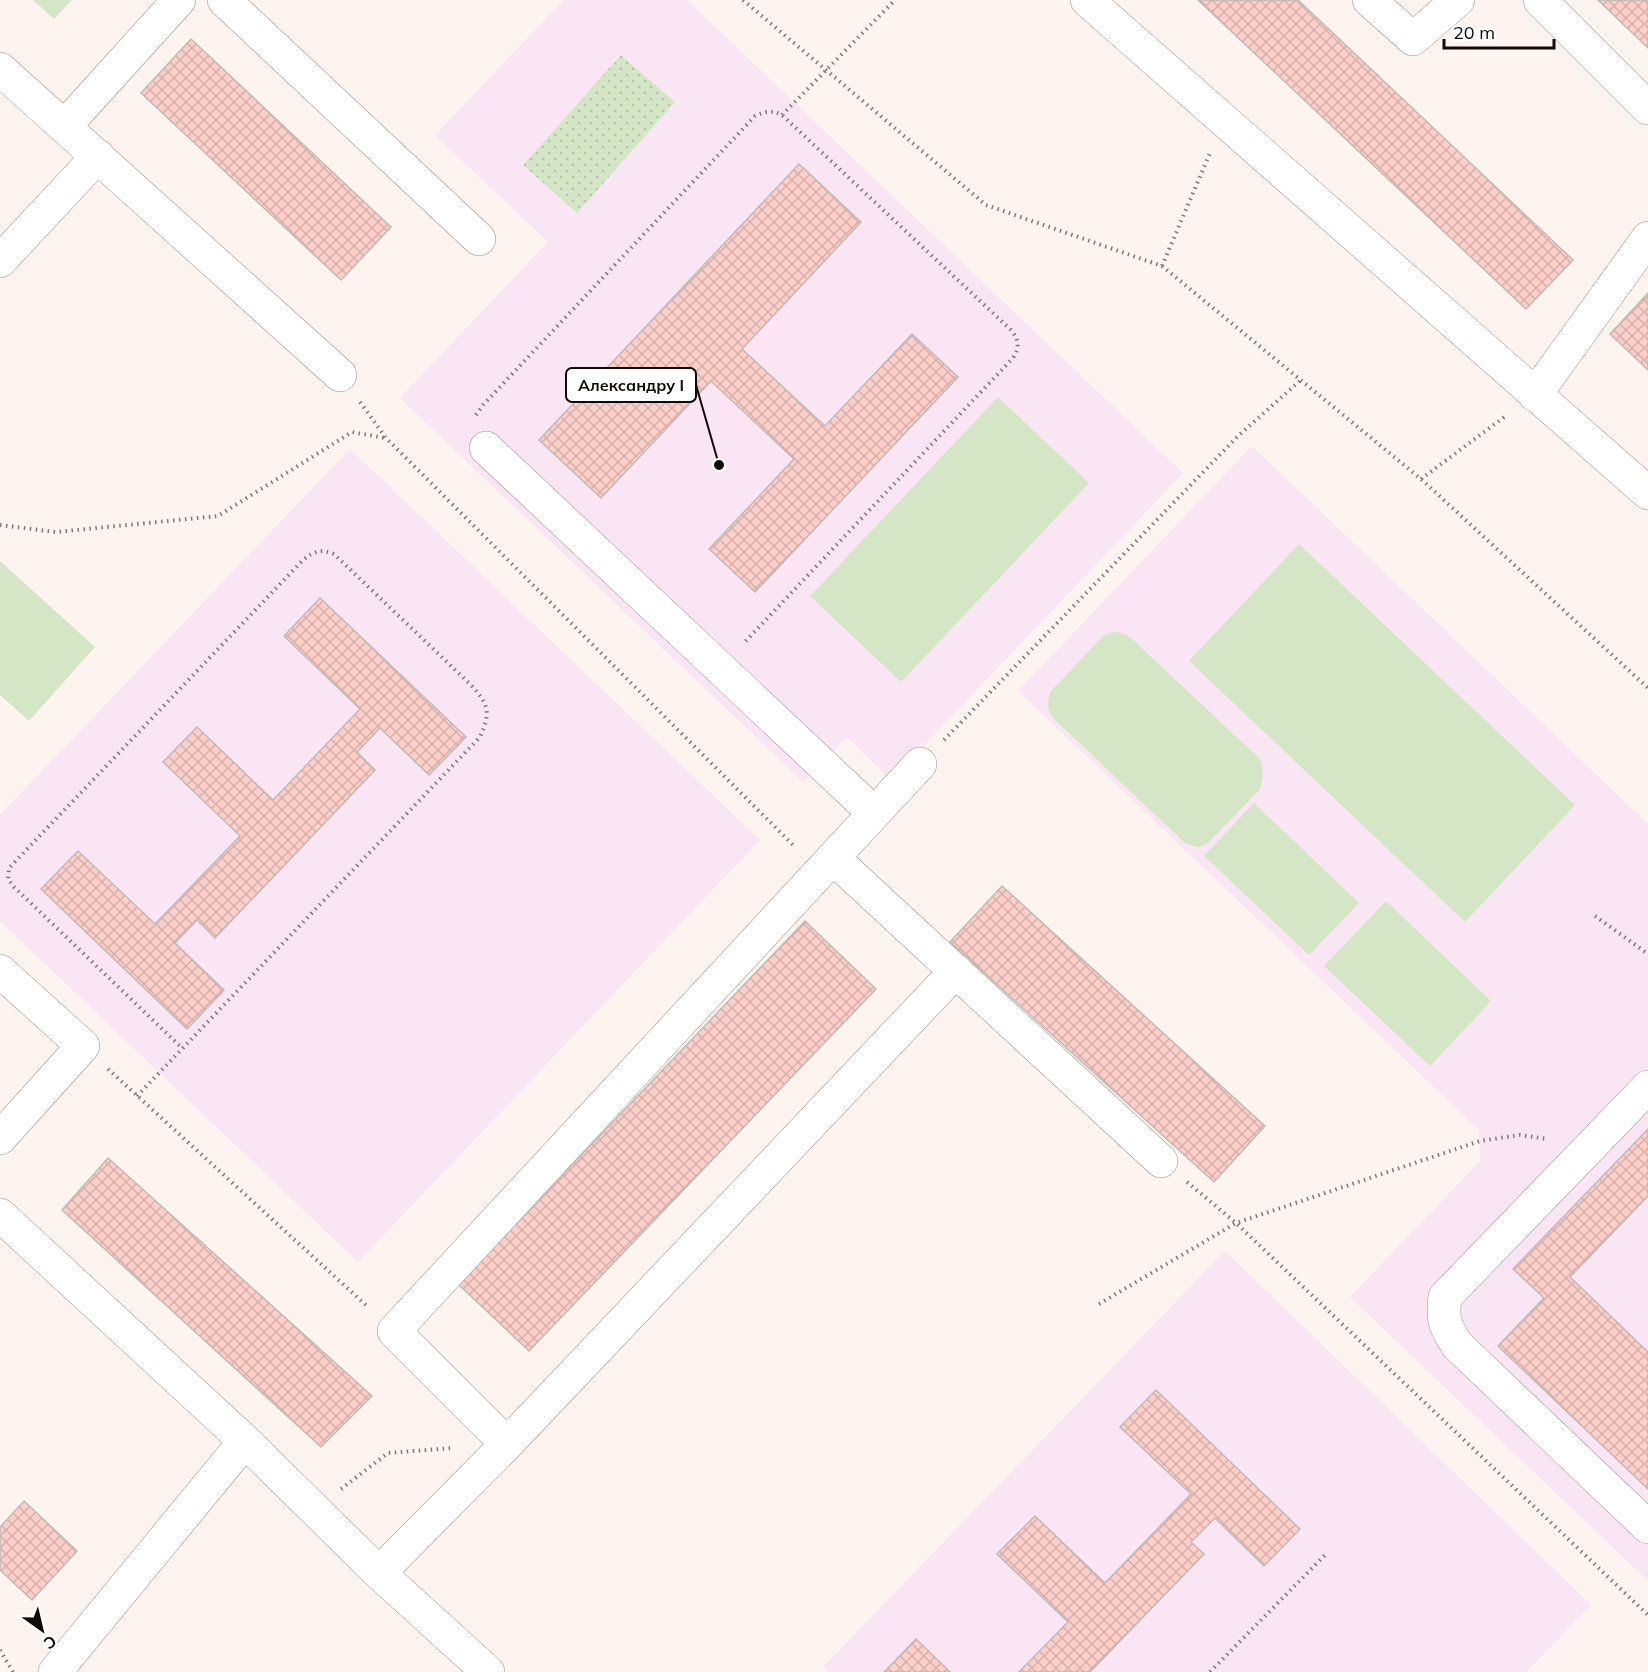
<svg xmlns="http://www.w3.org/2000/svg" width="1648" height="1672" viewBox="0 0 1648 1672" font-family="Mulish,sans-serif">
  <style>
    .education { fill: #f9e5f4 }
    .park { fill: url(#park-dots) }
    .pitch { fill: #d5e6c6 }
    .building { fill: url(#building-cross-hatch); stroke: #c3b9b7; stroke-width: 1.5 }
    .lines { fill: none; stroke-linecap: round; stroke-linejoin: round }
    .minor-casing { stroke: #9c938f; stroke-width: 34 }
    .path { stroke: #7f7876; stroke-width: 4; stroke-dasharray: 1.5 4.5; stroke-linecap: butt }
    .minor { stroke: #fff; stroke-width: 33 }
    .leader { fill: none; stroke: #0e0b0a; stroke-width: 2 }
    .callout-dot { fill: #0e0b0a; stroke: #fff; stroke-width: 2 }
    .callout { fill: #fff; stroke: #0e0b0a; stroke-width: 2 }
    .callout-label { font-size: 16px; text-anchor: middle; font-weight: bold; fill: #0e0b0a }
  </style>
  <defs>
    <pattern id="park-dots" width="8" height="8" patternUnits="userSpaceOnUse" patternTransform="scale(1.5)"><rect width="8" height="8" fill="#d5e6c6"/><path d="M2 2h.1M6 6h.1" fill="none" stroke="#b6c4a9" stroke-width="1.8" stroke-linecap="round"/></pattern>
    <pattern id="building-cross-hatch" width="8" height="8" patternUnits="userSpaceOnUse" patternTransform="scale(1.5)"><rect width="8" height="8" fill="#fbcec7"/><path d="M0 0l8 8M0 8l8-8" fill="none" stroke="#d6b0aa"/></pattern>
  </defs>
  <rect width="100%" height="100%" fill="#fdf3ef"/>
  <path class="education" d="M564 0H687L1183 473 891 780 847 737 803 782 400 398 548 242 435 135Z
    M1252 446 1648 824V1581L1350 1297 1480 1161 1479 1130 1018 691Z
    M350 449 760 840 358 1262 0 921V815Z
    M1225 1251 1591 1605 1526 1672H829L824 1666Z"/>
  <path class="park" d="M621 55 675 102 577 213 523 165Z"/>
  <path class="pitch" d="M33 0H72L54 19Z
    M998 397 1089 483 901 682 810 596Z
    M1299 544 1575 805 1465 922 1189 661Z
    M0 561 95 647 29 721 0 695Z
    M1113 632 1123 633 1132 639 1260 759C1264 770 1263 777 1260 789L1208 843 1199 847 1186 844 1052 717C1047 708 1047 701 1051 691L1103 636Z
    M1254 803 1359 903 1309 955 1204 856Z
    M1386 901 1491 1001 1430 1066 1324 966Z"/>
  <path class="building" d="M1198 0H1298L1573 260 1526 309Z
    M1598 0H1648V48Z
    M191 39 391 227 341 280 141 93Z
    M799 164 861 222 742 349 825 426 912 334 958 377 755 592 709 549 794 459 711 381 601 498 539 440Z
    M1648 293V370L1610 334Z
    M320 598 466 737 429 775 380 728 357 752 375 770 215 938 197 920 175 943 224 990 187 1029 41 889 78 851 155 924 240 836 163 762 197 727 273 800 360 709 284 636Z
    M1002 886 1265 1126 1214 1182 950 942Z
    M805 921 876 989 529 1351 458 1284Z
    M1648 1129V1196L1570 1277 1648 1352V1489L1498 1346 1544 1298 1513 1269Z
    M108 1158 372 1396 321 1447 62 1210Z
    M1156 1390 1300 1529 1264 1566 1215 1518 1191 1542 1204 1554 1090 1672H1019L1068 1622 997 1554 1035 1516 1105 1583 1191 1494 1120 1427Z
    M24 1501 77 1551 32 1600 0 1570V1527Z
    M916 1639 950 1672H884Z"/>
  <g class="lines">
    <g class="minor-casing">
      <path id="minor" d="M224 0 479 239
        M1087 0 1648 493
        M1369 0 1413 39 1458 0
        M1540 0 1648 108
        M0 69 340 375
        M64 127 179 0
        M0 261 98 156
        M1535 395 1648 238
        M486 448 874 813
        M833 858 1161 1161
        M0 971 83 1046 0 1138
        M1648 1087 1445 1297C1442 1320 1445 1326 1457 1345L1648 1527
        M0 1215 245 1441 379 1573 488 1672
        M507 1444 956 971
        M379 1573 507 1444 394 1331 920 764
        M55 1672 245 1441"/>
    </g>
    <path class="path" d="M743 0 986 205 1162 266 1421 479 1648 688
      M782 115 895 0
      M1162 266 1210 153
      M360 402 386 438 795 847
      M476 415 483 405 755 116C766 111 772 110 782 115L1011 330C1019 340 1020 347 1013 358L743 644
      M1421 479 1507 415
      M0 525 56 532 218 516 352 432 385 438
      M944 740 1238 436 1301 380
      M1595 916 1648 954
      M108 1069 368 1307
      M137 1096 480 737C491 712 489 705 471 685L334 554C321 549 314 551 303 560L9 868 8 879 14 887 182 1048
      M1187 1182 1236 1223 1648 1615
      M1099 1304 1236 1223 1480 1141 1520 1135 1548 1139
      M341 1489 388 1453 453 1448
      M0 1650 13 1672
      M1210 1672 1326 1554"/>
    <use href="#minor" class="minor"/>
  </g>
  <path class="leader" d="M719 465L696 385"/>
  <circle class="callout-dot" cx="719" cy="465" r="6"/>
  <rect class="callout" x="566" y="368" width="130" height="34" rx="6"/>
  <g class="callout-label">
    <text x="631" y="391">Александру I</text>
  </g>
  <g transform="translate(42 1630) rotate(146)" stroke="#ffffff" stroke-width="4.5" paint-order="stroke">
  <path d="M0-4.5L10 22L0 15L-10 22Z" fill="#0e0b0a"/>
  <text y="-9" font-size="16" font-weight="bold" text-anchor="middle" fill="#0e0b0a">С</text>
  </g>
  <path d="M1444 39v9h110v-9" fill="none" stroke="#0e0b0a" stroke-width="3"/>
  <text x="1453" y="39" font-size="18" fill="#0e0b0a" stroke="#ffffff" stroke-width="4.5" paint-order="stroke">20 m</text>
</svg>
